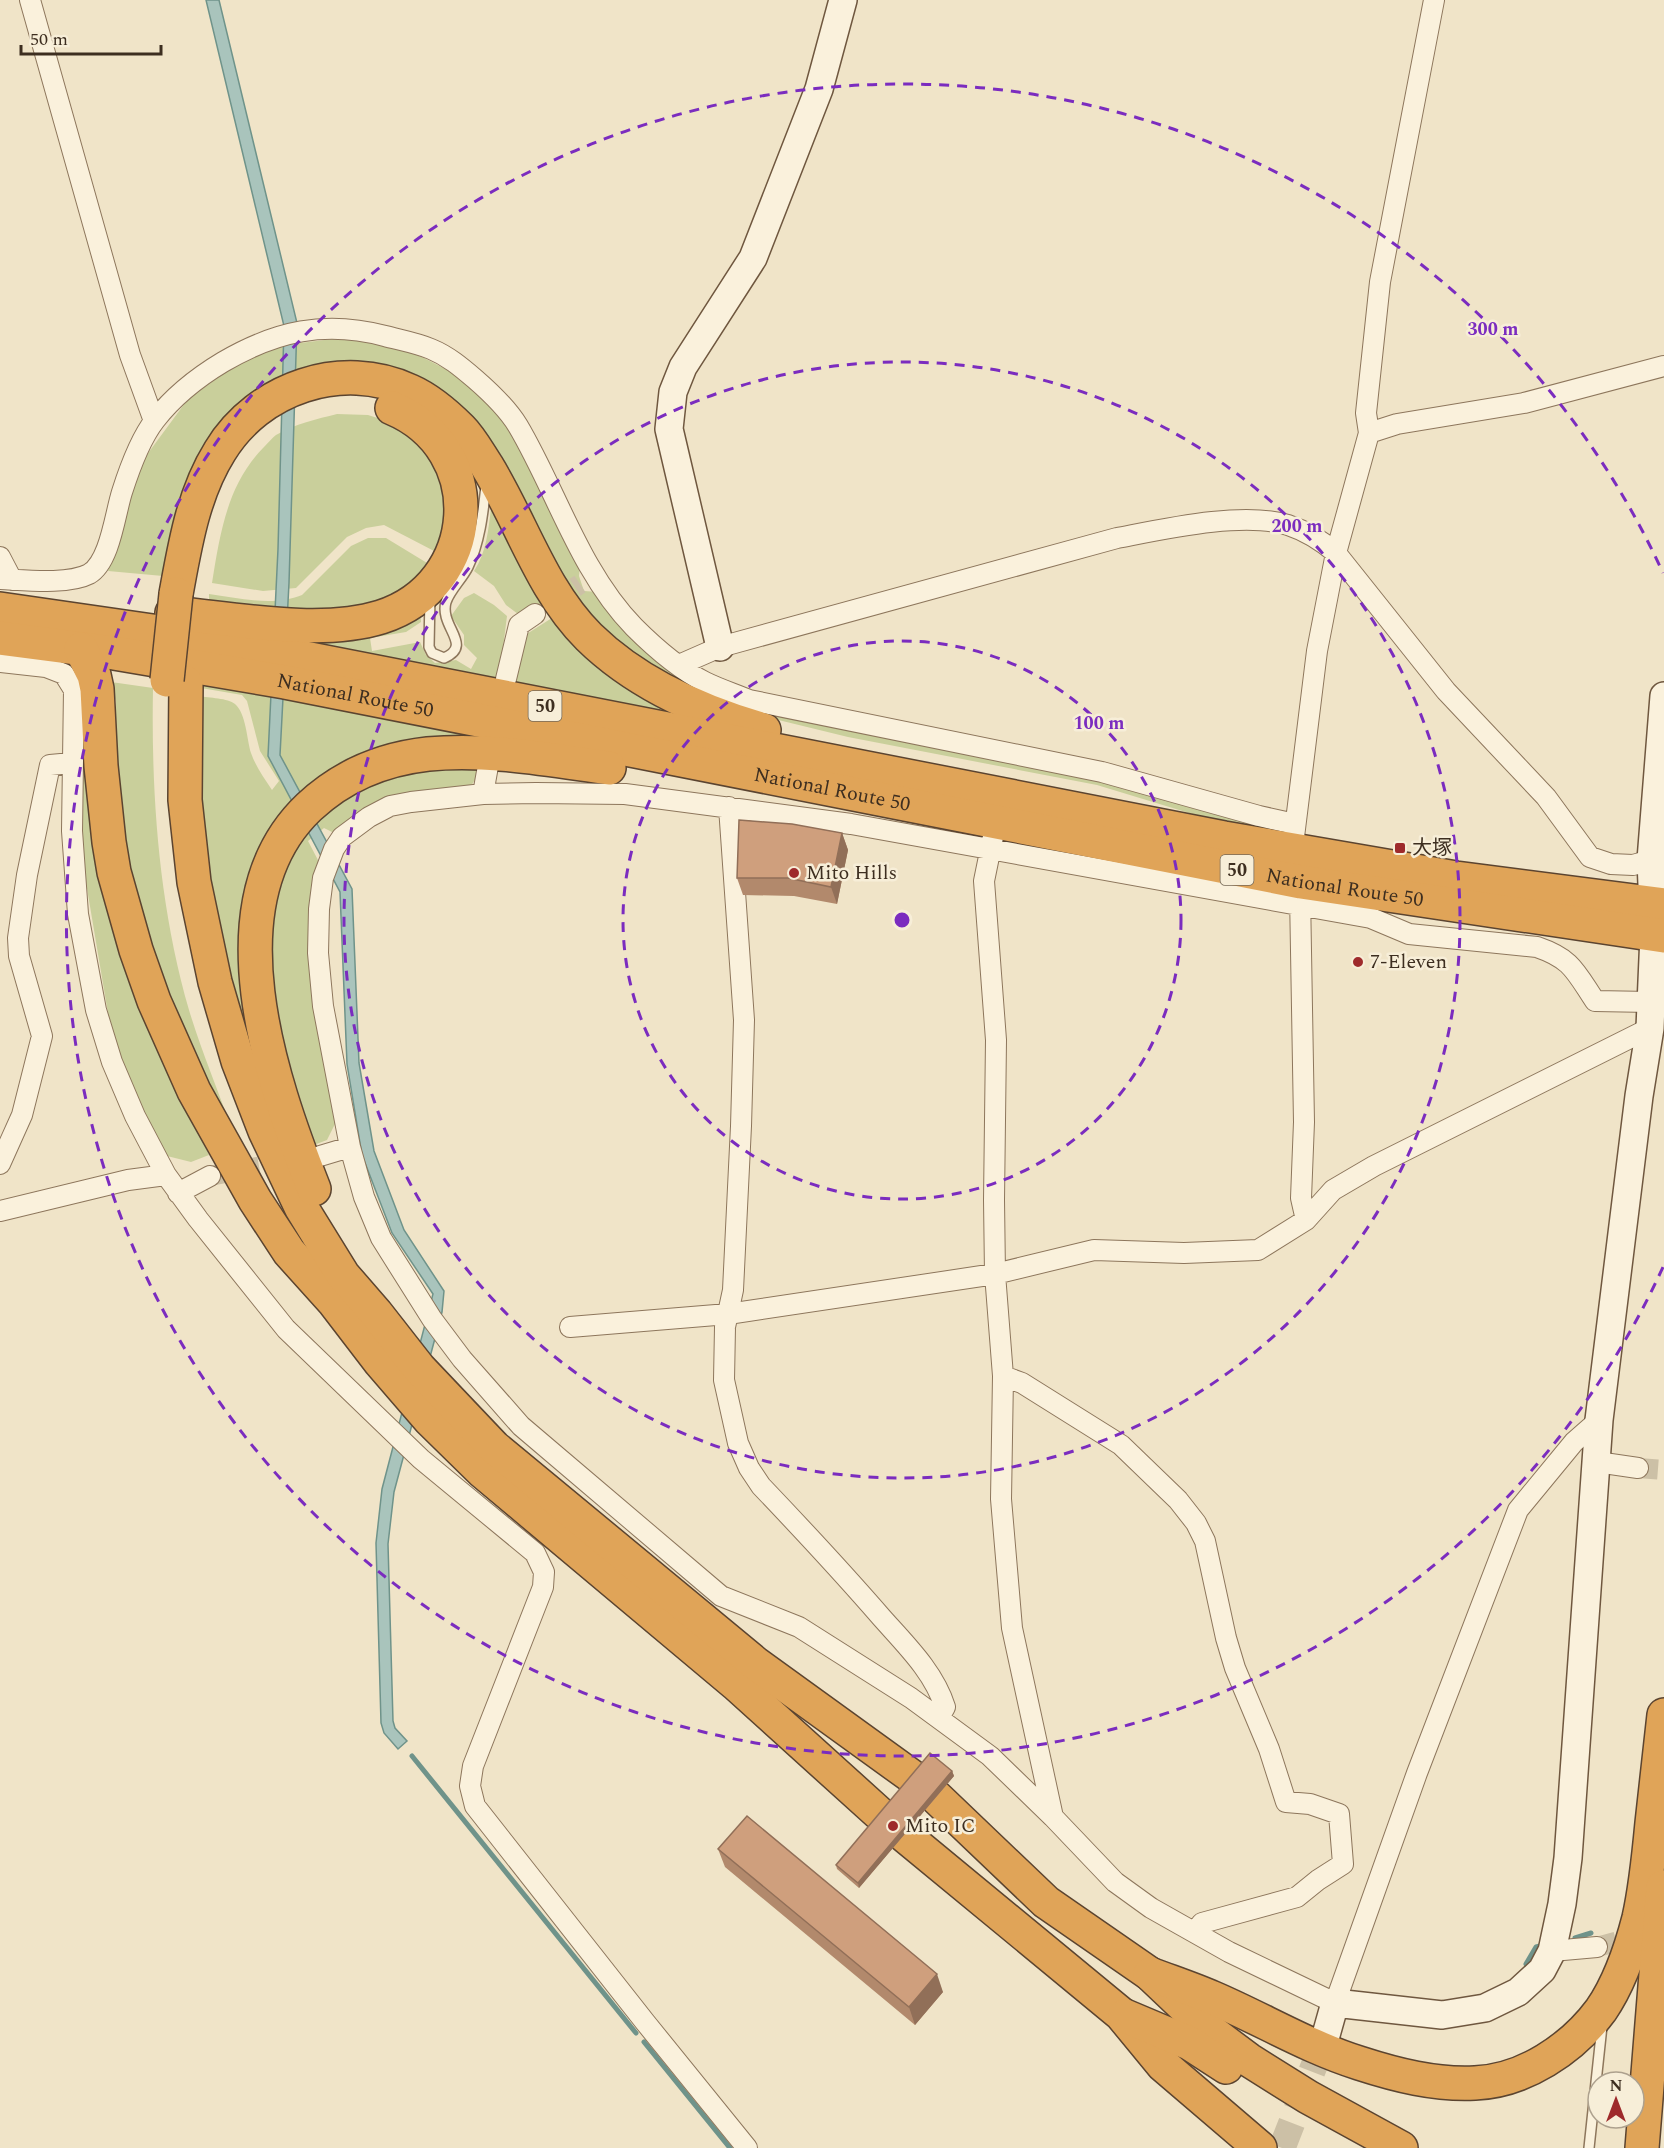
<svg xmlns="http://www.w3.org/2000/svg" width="1664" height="2148" viewBox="0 0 1664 2148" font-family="Spectral,'Noto Sans JP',serif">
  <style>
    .green { fill: #c9cf9b }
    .water { fill: #a9c4bc; stroke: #6f938a; stroke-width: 1.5 }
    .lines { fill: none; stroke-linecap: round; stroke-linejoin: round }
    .stream { stroke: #6f938a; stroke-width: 5 }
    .street-tunnel { stroke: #ccc0a6; stroke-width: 20; stroke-dasharray: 20 10; stroke-linecap: butt }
    .secondary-tunnel { stroke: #ccc0a6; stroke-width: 27; stroke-dasharray: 27 14; stroke-linecap: butt }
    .lane-casing { stroke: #8d765c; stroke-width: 12 }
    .street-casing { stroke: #8d765c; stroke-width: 22 }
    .secondary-casing { stroke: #6f573f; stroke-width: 30 }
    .highway-casing { stroke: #5b4430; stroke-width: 36 }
    .lane { stroke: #faf1dc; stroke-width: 9 }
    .street { stroke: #faf1dc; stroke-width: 20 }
    .secondary { stroke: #faf1dc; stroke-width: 27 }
    .highway { stroke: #e0a458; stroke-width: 33 }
    .highway-bridge-casing { stroke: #5b4430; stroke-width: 36; stroke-linecap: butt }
    .highway-bridge { stroke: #e0a458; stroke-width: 33 }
    .wall { fill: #b2896c }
    .shaded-wall { fill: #916f58 }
    .building { fill: #cf9f7d; stroke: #916f58; stroke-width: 1.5 }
    .ring { fill: none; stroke: #7b2cbf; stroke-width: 3; stroke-dasharray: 10 8 }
    .poi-dot { fill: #9e2a2b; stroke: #f7eed8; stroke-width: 2 }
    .labels { text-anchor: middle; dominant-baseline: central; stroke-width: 5; stroke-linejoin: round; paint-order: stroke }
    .shield { fill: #f7eed8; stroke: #756857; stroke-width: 1.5 }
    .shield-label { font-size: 18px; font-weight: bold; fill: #3d2e20 }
    .street-label { font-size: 20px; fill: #3d2e20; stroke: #f7eed8 }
    .poi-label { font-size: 20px; fill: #3d2e20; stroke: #f7eed8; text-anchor: start }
    .centre { fill: #7b2cbf; stroke: #f7eed8; stroke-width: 3 }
    .ring-label { font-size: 18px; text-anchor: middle; font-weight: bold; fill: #7b2cbf; stroke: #f7eed8; stroke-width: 5; stroke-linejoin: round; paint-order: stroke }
  </style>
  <rect width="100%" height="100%" fill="#f0e4c8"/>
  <path class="green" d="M340 338 393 346 424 358 465 379 504 421 580 565 579 576 584 591 598 592 739 704 791 718 1093 777 1277 828 1275 833 1222 823 1097 785 848 737 737 710 683 689 594 626 432 391 268 388 163 576 108 571 116 549 127 505 143 460 188 399 243 360 277 346Z
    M337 414 368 415 390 422 413 436 434 459 449 506 436 552 384 525 366 528 347 537 296 588 263 591 212 583C220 534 227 485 263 448 267 444 272 438 276 435 295 424 317 419 337 414Z
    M492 499 546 602 518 614 506 605 494 586 474 571C488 550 489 523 492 499Z
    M368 538H386L432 566 393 598 335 613 209 605V594C239 598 273 607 302 595L351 546Z
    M474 593 494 605 507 616 499 680 315 645 293 635 420 608 421 622 406 632 370 638 372 651 420 642 426 655 435 663 456 660 471 669 477 658 464 645V635L451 616 464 598Z
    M555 616 705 723 513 683 522 637Z
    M111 682 153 688C151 796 159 906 189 1010 201 1050 218 1090 232 1130L214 1101 162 984 126 873 115 751 116 702Z
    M201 683 448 730 481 742 452 741 270 837 273 1114 238 1019 201 840 199 696C209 698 228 698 235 704 246 713 247 740 251 753 256 767 264 778 272 790L279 781 260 751 247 701 242 695 201 688Z
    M87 720 178 1086 209 1155 191 1162 163 1155 138 1101 112 1037 78 835 77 781Z
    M483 767 471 786 334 833 324 828 308 841 319 862 336 1104 335 1124 327 1140 306 1148 276 1034 269 906 288 855 344 792 405 771Z"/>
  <path class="water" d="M206 0H219L297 323 289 583 280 755 352 889 359 1063 374 1151 404 1230 444 1291 442 1312 394 1492 388 1544 393 1721 395 1728 407 1741 398 1749 384 1733 381 1723 376 1543 382 1489 433 1294 392 1233 362 1155 347 1064 340 892 268 756 278 549 284 326Z"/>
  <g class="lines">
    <path class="stream" d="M412 1756 636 2033
      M1575 1938 1591 1933
      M1526 1964 1536 1947 1540 1946
      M644 2042 730 2148"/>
    <path class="street-tunnel" d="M550 604 580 584
      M210 1176 289 1161
      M1638 1468 1664 1470
      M1597 1947 1641 1935"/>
    <path class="secondary-tunnel" d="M1282 2148 1326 2035"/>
    <g class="lane-casing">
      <path id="lane" d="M430 596 429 647 432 653 444 658C474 645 439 627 446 602 450 590 462 579 468 567 480 542 483 513 486 486
        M1589 2148 1602 2026"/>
    </g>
    <g class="street-casing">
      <path id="street" d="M30 0 130 355 154 421
        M1369 433 1366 413 1380 282 1434 0
        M0 557 12 580
        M0 579C24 580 68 585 89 574 110 562 115 514 122 492 129 470 141 438 155 420 173 397 198 377 223 362 276 331 325 320 385 336 400 340 417 343 431 349 448 356 461 367 475 379 490 392 507 408 518 426 556 490 580 572 634 627 653 646 681 670 705 682 719 689 735 694 749 700L1102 772 1259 816 1295 824
        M0 662 46 667 64 674 74 690 72 831 78 914 96 1010 112 1062 135 1116 166 1175 198 1219 286 1329 421 1459 535 1553 544 1572 543 1587 473 1766 470 1786 475 1806 645 2022 747 2148
        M679 665 720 647 1117 538C1164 529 1243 511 1288 525 1306 531 1322 541 1336 553L1446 691 1546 797 1590 857 1611 864 1633 865 1651 860 1663 863
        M506 679 519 625 535 614
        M483 794 488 766
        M729 807 744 1020 741 1126 733 1290 725 1327 724 1380 738 1443 749 1468 761 1486C802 1529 843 1573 882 1618 906 1645 934 1672 945 1707L939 1718
        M993 837 984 881 996 1040 994 1200 995 1274 1003 1376 1001 1499 1012 1628 1053 1817
        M1294 837 1317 651 1336 553 1369 433 1397 424 1524 403 1664 366
        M1300 894 1304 1122 1301 1198 1306 1220
        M320 1156 350 1147
        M0 1164 22 1115 42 1036 19 956 18 938 27 875 50 765 72 763
        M178 1193 210 1176
        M0 1211 128 1180 166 1175
        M570 1327 728 1314 995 1274 1094 1250 1184 1253 1258 1250 1306 1220 1333 1190 1374 1166 1650 1028
        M1003 1376 1022 1383 1121 1445 1178 1500 1196 1523 1205 1541 1226 1638 1235 1668 1269 1749 1286 1802 1310 1804 1339 1814 1343 1864 1318 1880 1297 1897 1202 1923 1195 1932
        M1599 1420 1574 1442 1518 1510 1417 1773 1335 2003 1229 1952 1151 1908 1115 1882 1053 1817 990 1756 911 1698 799 1627 721 1596 521 1426 462 1359 432 1319 381 1238 364 1197 350 1147 323 1006 318 953 319 909 323 878 334 849 342 837 369 817 390 806 411 802 483 794 536 793 625 794 851 824 1371 918 1409 934 1537 947C1572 959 1575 971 1595 1001L1650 1002
        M1597 1462 1638 1468
        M1552 1951 1597 1947"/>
    </g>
    <g class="secondary-casing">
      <path id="secondary" d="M720 647 669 429 673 392 683 367 753 258 819 89 843 0
        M1326 2035 1335 2003 1442 2015 1485 2008 1518 1992 1542 1970 1552 1951 1562 1904 1568 1858 1599 1420 1639 1096 1650 1028 1654 935 1651 860 1664 696"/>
    </g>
    <g class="highway-casing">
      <g id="highway">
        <path d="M176 594C185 545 193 494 220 451 258 388 342 359 410 391 428 399 447 415 461 429 471 439 479 454 487 466 522 523 541 589 589 637 637 684 701 712 764 730"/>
        <path d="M0 609 208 639 1224 838 1456 878 1664 905"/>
        <path d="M172 613C236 619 320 636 381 617 481 585 490 449 392 408"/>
        <path id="s1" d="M0 638 114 653 285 682 1301 882 1664 936"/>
        <path d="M81 649 94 675 97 689 101 766 109 842 114 872 136 950 154 1001 194 1091 255 1200 289 1252 334 1302 380 1362 430 1420 482 1471 736 1684 882 1816"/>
        <path d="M186 683 185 800 194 882 215 982 238 1061 265 1131 301 1207 343 1275 376 1313 419 1368 494 1447 755 1663 914 1778"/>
        <path d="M314 1189C271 1080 209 902 309 807 342 776 383 759 428 754 488 748 550 760 609 768"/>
        <path d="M936 1797 1046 1902 1150 1974 1209 2030 1249 2060 1308 2097 1401 2148"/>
        <path d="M904 1835 1121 2014 1163 2065 1260 2148"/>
        <path d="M1150 1974C1171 1982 1192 1989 1213 1998 1262 2019 1308 2047 1359 2063 1396 2075 1435 2085 1475 2083 1524 2081 1572 2049 1601 2010 1619 1984 1631 1949 1639 1918 1646 1887 1649 1855 1652 1823 1656 1787 1660 1751 1664 1715"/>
        <path d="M1125 2016 1189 2043 1226 2067"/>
        <path d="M1642 2148 1663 1887"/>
      </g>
    </g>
    <use href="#lane" class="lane"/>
    <use href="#street" class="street"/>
    <use href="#secondary" class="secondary"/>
    <use href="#highway" class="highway"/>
    <g class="highway-bridge-casing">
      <path id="highway-bridge" d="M167 680 176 594"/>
    </g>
    <use href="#highway-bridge" class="highway-bridge"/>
  </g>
  <path class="wall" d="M842 833 848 850 837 904 794 896 743 895 737 878Z
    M952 1771 954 1776 859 1888 837 1869 836 1865Z
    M718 1849 943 1992 915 2025 725 1867Z"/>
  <path class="shaded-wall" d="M842 833 848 850 837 904 831 887Z
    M952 1771 954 1776 859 1888 858 1883Z
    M937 1974 943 1992 915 2025 909 2007Z"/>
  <path class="building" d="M739 820 792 824 842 833 831 887 788 878H737Z
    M930 1753 952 1771 858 1883 836 1865Z
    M747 1816 937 1974 909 2007 718 1849Z"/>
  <g class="ring">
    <circle cx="902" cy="920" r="279"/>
    <circle cx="902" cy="920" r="558"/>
    <path d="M1663 1267A836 836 0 1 1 1663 573"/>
  </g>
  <g class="poi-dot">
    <rect x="1394" y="842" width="12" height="12" rx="3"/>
    <circle cx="794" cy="873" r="6"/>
    <circle cx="1358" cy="962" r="6"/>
    <circle cx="893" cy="1826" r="6"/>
  </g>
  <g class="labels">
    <g class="shield">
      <rect x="528.5" y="691" width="33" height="30" rx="4.5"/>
      <rect x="1220.5" y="855" width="33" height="30" rx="4.5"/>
    </g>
    <g class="shield-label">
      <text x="545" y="706">50</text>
      <text x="1237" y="870">50</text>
    </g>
    <g class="street-label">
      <text stroke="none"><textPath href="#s1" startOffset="360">National Route 50</textPath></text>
      <text stroke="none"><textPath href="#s1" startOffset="846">National Route 50</textPath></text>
      <text stroke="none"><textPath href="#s1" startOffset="1368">National Route 50</textPath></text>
    </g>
    <g class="poi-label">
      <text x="1412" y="848">大塚</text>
      <text x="806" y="873">Mito Hills</text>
      <text x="1370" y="962">7-Eleven</text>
      <text x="905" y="1826">Mito IC</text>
    </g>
  </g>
  <circle cx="902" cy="920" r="9" class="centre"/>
  <g class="ring-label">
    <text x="1493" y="335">300 m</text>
    <text x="1297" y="532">200 m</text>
    <text x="1099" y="729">100 m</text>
  </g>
  <g transform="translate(1616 2100)"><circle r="28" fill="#f7eed8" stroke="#ada18e" stroke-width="1.5"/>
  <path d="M0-4.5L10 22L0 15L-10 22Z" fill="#9e2a2b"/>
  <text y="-9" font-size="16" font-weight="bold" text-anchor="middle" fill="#3d2e20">N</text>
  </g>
  <path d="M21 45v9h140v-9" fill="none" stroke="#3d2e20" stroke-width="3"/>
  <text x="30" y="45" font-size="18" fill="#3d2e20" stroke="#f7eed8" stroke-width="4.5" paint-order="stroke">50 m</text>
</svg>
